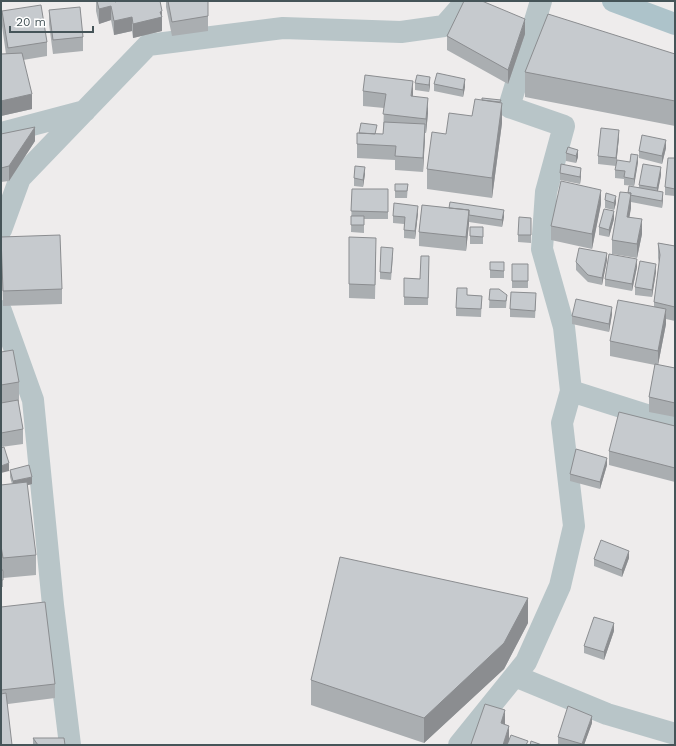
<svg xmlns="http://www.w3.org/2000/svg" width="676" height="746" viewBox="0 0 676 746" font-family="'Work Sans',sans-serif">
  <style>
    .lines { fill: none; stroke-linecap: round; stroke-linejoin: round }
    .minor { stroke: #b8c5c8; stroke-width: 22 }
    .major { stroke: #adc3ca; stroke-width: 22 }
    .wall { fill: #aaaeb1 }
    .shaded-wall { fill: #8b8d90 }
    .building { fill: #c6cace; stroke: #8b8d90 }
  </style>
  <rect width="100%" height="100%" fill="#eeecec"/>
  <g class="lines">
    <path class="minor" d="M1 133 85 111
      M1 230 20 178 148 45 283 28 401 32 444 26 466 1
      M1 311 33 400 53 605 70 745
      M571 391 675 424
      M515 676 607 714 675 734
      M459 745 526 662 560 586 574 526 562 423 571 391 564 327 542 249 546 192 564 126 509 107 541 1"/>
    <path class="major" d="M613 1 675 24"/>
  </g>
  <path class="wall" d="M96 1H115V2L162 25V31L133 38 132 31 114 35 111 20 99 24 96 11Z
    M166 1H208V31L172 36 166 7Z
    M49 10 83 37V51L53 54 49 24Z
    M2 11 47 42V56L23 60 32 109 1 116V54H6L2 26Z
    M525 34 508 84 447 50V36Z
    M675 54V126L525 97V72Z
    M415 83 430 85 429 92 415 90Z
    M434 84 465 87 463 97 434 91Z
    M363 91 413 96 428 113 426 133H425L423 172 395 170V160L357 158V144L376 134H383L384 108 363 106Z
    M501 102 502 123 492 198 427 189V169L446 134Z
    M1 134 35 141 9 181 1 182Z
    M619 137 616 166 598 164V156Z
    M666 148 662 164 639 158V151Z
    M578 150V157L576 163 566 161V153Z
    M675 158V196L665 195V187Z
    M630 162H638L634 186 624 185V179L615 178V170Z
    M560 173 581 176 580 184 560 180Z
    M365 174 363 187 354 186V178Z
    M661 175 658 191 663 199 662 208 631 202V208L629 217 642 234 637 258 612 254V240L628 193 639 187V185Z
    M395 184H408L407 198H395Z
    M352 189H388V219H364V233L351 232Z
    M605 200 616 203 614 210 605 208Z
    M601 204 592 249 551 240V226Z
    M422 205 504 217 502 227 469 222 466 251 419 246V232Z
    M418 213 415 239 404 238V224L393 223V216Z
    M614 219 609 237 599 235V227Z
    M531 225V243L518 242V235Z
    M470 227H483V244H470Z
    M1 237 62 289V304L3 306Z
    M349 237 376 252 375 299 349 298Z
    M658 243 675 246V321L666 319V324L658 365 675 368V417L649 412V397L655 365 610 356V341L654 307V302L659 263 658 258Z
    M393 256 391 280 380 279V272Z
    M429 256 428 305H404V278L420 279Z
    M607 260 602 285 588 282 576 270V262Z
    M490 262H504V278H490Z
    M512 264H528V288H512Z
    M637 267 632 291 605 286V279Z
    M656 272 652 297 635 295V287Z
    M490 289 507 295 506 308H489Z
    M467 295 482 296 481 317 456 316V308Z
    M536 301 535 318 510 317V309Z
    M612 314 609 332 572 324V316Z
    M1 352 19 382V402H18L23 429V444L1 447Z
    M675 426V482L609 465V451Z
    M607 465 600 489 570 481V474Z
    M10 470 32 484 27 485 36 555V575L3 578V587H1V568L2 569 1 566V485L12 484 10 477Z
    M629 558 622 577 594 566V559Z
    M1 607 55 684V698L8 704 1 745Z
    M528 623 504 669 424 743 311 705V680Z
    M614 631 604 660 584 653V646Z
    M592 723 584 745H561L558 744V737Z
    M33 738 65 745H33Z"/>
  <path class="shaded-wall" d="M111 6V20L99 24V9Z
    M162 11V31L133 38V24Z
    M132 17V31L114 35V21Z
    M525 19V34L508 84V70Z
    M430 77V85L429 92V85Z
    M465 79V87L463 97V90Z
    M413 81V95L411 110V96Z
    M32 94V109L1 116V101Z
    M428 98V113L426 133V119Z
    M502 103V123L492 198V178Z
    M425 124V139L423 172V158Z
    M35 127V141L9 181V166Z
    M619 130V137L616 166V158Z
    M666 140V148L662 164V156Z
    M578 150V157L576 163V156Z
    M638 155V162L634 186V179Z
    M365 167V174L363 187V180Z
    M661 167V175L657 195V188Z
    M581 168V176L580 184V177Z
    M601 190V204L592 249V234Z
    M663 192V199L662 208V201Z
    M631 193V208L627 231V217Z
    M616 196V203L614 210V203Z
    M418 206V213L415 239V231Z
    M469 210V224L466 251V237Z
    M504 210V217L502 227V220Z
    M614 211V219L609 237V230Z
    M642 219V234L637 258V244Z
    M607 253V260L602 285V278Z
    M637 259V267L632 291V284Z
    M656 264V272L652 297V290Z
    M612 307V314L609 332V324Z
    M666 309V324L658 365V351Z
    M607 458V465L600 489V482Z
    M9 463V471L1 473V466Z
    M32 477V484L13 489V481Z
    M629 551V558L622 577V570Z
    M528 598V623L504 669 424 743V718Z
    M614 623V631L604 660V652Z
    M505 710V725L501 738V723Z
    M592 716V723L584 745H582Z
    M509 726V741L507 745H503Z"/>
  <path class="building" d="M97 1H115V2L118 1H160L162 11 160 12 162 17 133 24 132 17 114 21 111 6 99 9Z
    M168 1H208V16L172 22Z
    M464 1H482L525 19 508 70 447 36Z
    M41 5 47 42 8 48 2 11Z
    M80 7 83 37 53 40 49 10Z
    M548 14 675 54V101L525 72Z
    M22 53 32 94 1 101V54Z
    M437 73 465 79 463 90 434 84Z
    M365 75 413 81 411 96 428 98 426 119 383 114 386 94 363 91Z
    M417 75 430 77 429 85 415 83Z
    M482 98 501 100 500 102 482 100Z
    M475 99 502 103 492 178 427 169 432 132 446 134 449 113 472 116Z
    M384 122 425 124 423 158 395 156 396 146 357 144V133L383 134Z
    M361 123 377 125 375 134 359 133Z
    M35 127 9 166 1 168V134Z
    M601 128 619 130 616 158 598 156Z
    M642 135 666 140 662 156 639 151Z
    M568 147 578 150 576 156 566 153Z
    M631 154 638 155 634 179 624 177 625 171 615 170 617 160 630 162Z
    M668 158H675V189L665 187Z
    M561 164 581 168 580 177 560 173Z
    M643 164 661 167 657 188 639 185Z
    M355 166 365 167 363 180 354 178Z
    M561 181 601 190 592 234 551 226Z
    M395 184H408L407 191H395Z
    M629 186 663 192 662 201 630 195 631 193H628Z
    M352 189H388V212L351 211Z
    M620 192 631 193 627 217 642 219 637 244 612 240Z
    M606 193 616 196 614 203 605 200Z
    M450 202 504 210 502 220 469 215V210L449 208Z
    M394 203 418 206 415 231 404 230 405 217 393 216Z
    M422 205 469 210 466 237 419 232Z
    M604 209 614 211 609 230 599 227Z
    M351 216H364V225H351Z
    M519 217 531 218V235H518Z
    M470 227H483V237L470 236Z
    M60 235 62 289 3 291 1 237Z
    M349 237 376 238 375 285 349 284Z
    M658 243 675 246V307L654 302 660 255Z
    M381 247 393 248 391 273 380 272Z
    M579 248 607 253 602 278 588 275 576 262Z
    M609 254 637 259 632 284 605 279Z
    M421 256H429L428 298 404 297V278L420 279Z
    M640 261 656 264 652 290 635 287Z
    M490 262H504V271L490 270Z
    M512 264H528V281H512Z
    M457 288H467V295L482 296 481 309 456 308Z
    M490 289H499L507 295 506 301 489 300Z
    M511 292 536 293 535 311 510 309Z
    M576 299 612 307 609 324 572 316Z
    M618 300 666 309 658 351 610 341Z
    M13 350 19 382 1 385V352Z
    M655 364 675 368V403L649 397Z
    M18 400 23 429 1 433V403Z
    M619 412 675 426V468L609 451Z
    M4 447 9 463 1 466V448Z
    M576 449 607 458 600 482 570 474Z
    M29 465 32 477 13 481 10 470Z
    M27 482 36 555 3 558 1 546V485Z
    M601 540 629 551 622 570 594 559Z
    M340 557 528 598 504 643 424 718 311 680Z
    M1 568 3 571V580H1Z
    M45 602 55 684 1 690V607Z
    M594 617 614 623 604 652 584 646Z
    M6 693 12 745H1V694Z
    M485 704 505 710 501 723 509 726 503 745H474L471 744Z
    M568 706 592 716 582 744 558 737Z
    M511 735 528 741 526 745H507Z
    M33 738H64L65 745H38Z
    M531 741 542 745H530Z"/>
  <rect width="676" height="746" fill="none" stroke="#455458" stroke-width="4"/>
  <path d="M10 26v6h83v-6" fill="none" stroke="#455458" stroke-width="2"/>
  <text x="16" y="26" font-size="12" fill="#455458" stroke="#ffffff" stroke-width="3" paint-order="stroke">20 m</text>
</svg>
